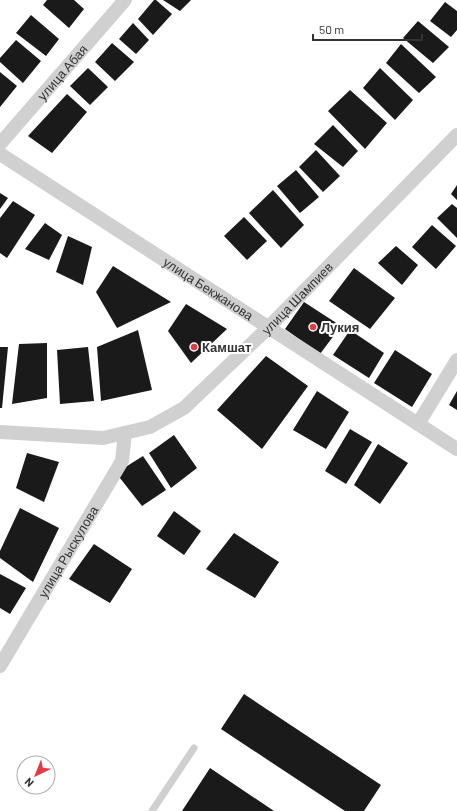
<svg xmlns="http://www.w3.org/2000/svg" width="457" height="811" font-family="Barlow,sans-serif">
<rect width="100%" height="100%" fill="#fff"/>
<path fill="#1a1a1a" d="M47,0h27l10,9 -15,19 -26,-23z
M154,0h2l16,14 -19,21 -15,-16z
M163,0h28l-11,11z
M445,2l12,9v19l-6,7 -21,-16z
M31,15l28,24 -13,17 -30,-23z
M418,21l31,26 -16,16 -30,-25z
M133,23l16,17 -13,14 -17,-15z
M16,40l25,21 -18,22 -23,-21v-4z
M112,43l22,19 -19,19 -20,-19z
M401,44l35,33 -17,16 -33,-30z
M88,68l20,19 -18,18 -20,-19z
M380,68l33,32 -18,20 -32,-32z
M0,72l17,14 -17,21z
M350,90l37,33 -22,26 -37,-38z
M67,94l20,18 -35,41 -24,-17z
M333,125l25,26 -15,16 -29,-23z
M316,150l24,26 -17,16 -24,-25z
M296,170l23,27 -19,16 -23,-27z
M457,185v15l-6,-6z
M273,190l31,35 -23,23 -32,-35z
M0,193l8,5 -8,11z
M13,201l22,14 -28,43 -7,-5v-35z
M452,204l5,4v30l-20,-20z
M244,217l23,24 -20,19 -23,-24z
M45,223l17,12 -13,25 -24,-11z
M432,225l24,21 -20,23 -24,-22z
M68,236l24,11 -9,38 -27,-13z
M396,246l22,19 -16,20 -24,-22z
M113,266l58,36 -54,26 -21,-36z
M354,268l41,30 -25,31 -41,-28z
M304,302l37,24 -21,28 -35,-25z
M186,304l41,25 -36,34 -23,-32z
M138,330l14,60 -51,11 -4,-54z
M350,330l34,23 -15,25 -36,-23z
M47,343v55l-35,6 7,-60z
M0,347h8l-6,61h-2z
M88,347l6,54 -34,3 -3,-54z
M395,350l37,24 -20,33 -38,-24z
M266,356l42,30 -46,63 -45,-39z
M317,391l32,21 -23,37 -33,-19z
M457,391v19l-8,-5z
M350,429l22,13 -26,42 -21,-13z
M174,435l23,33 -26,20 -22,-35z
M378,444l30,19 -28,41 -26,-19z
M27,453l32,9 -15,40 -28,-14z
M143,456l23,34 -24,16 -26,-33z
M20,508l39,20 -26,54 -33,-24v-7z
M174,511l27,20 -17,24 -27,-19z
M234,533l45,29 -24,36 -49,-29z
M94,544l38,25 -22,34 -41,-24z
M0,574l26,14 -16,26 -10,-6z
M244,694l137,91 -17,26h-19l-124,-82z
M210,768l64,43h-92z"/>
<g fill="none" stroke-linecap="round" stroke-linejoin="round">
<path stroke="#d0d0d0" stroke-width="7" d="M152,811l42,-63"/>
<g stroke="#d0d0d0" stroke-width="14">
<path id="s1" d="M0,144l125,-144"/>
<path id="s2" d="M0,154l457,295"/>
<path d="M418,424l39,-64"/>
<path id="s3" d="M0,432l103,6 47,-11 34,-19 84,-80 189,-193"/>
<path id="s4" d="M0,666l122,-205 3,-28"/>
</g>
</g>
<g fill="#e63946" stroke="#fff" stroke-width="1.5">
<circle cx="313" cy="327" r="4"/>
<circle cx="194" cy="347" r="4"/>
</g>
<g text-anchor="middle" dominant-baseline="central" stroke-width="4" stroke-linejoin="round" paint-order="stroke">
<g font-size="13" fill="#333" stroke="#fff">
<text stroke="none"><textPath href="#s1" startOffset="95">улица Абая</textPath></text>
<text stroke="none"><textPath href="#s2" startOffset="248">улица Бекжанова</textPath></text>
<text stroke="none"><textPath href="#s3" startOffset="348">улица Шампиев</textPath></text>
<text stroke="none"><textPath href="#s4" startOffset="133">улица Рыскулова</textPath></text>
</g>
<g font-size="13" font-weight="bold" fill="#333" stroke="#fff" text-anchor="start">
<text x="321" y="327">Лукия</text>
<text x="202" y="347">Камшат</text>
</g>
</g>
<g transform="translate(36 775) rotate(223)"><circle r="19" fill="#ffffff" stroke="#adadad"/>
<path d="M0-3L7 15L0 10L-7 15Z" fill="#e63946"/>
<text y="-6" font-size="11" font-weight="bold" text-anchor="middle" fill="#333333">N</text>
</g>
<path d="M313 34v6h109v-6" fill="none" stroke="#333333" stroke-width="2"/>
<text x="319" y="34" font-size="12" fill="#333333" stroke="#ffffff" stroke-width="3" paint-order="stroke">50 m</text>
</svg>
